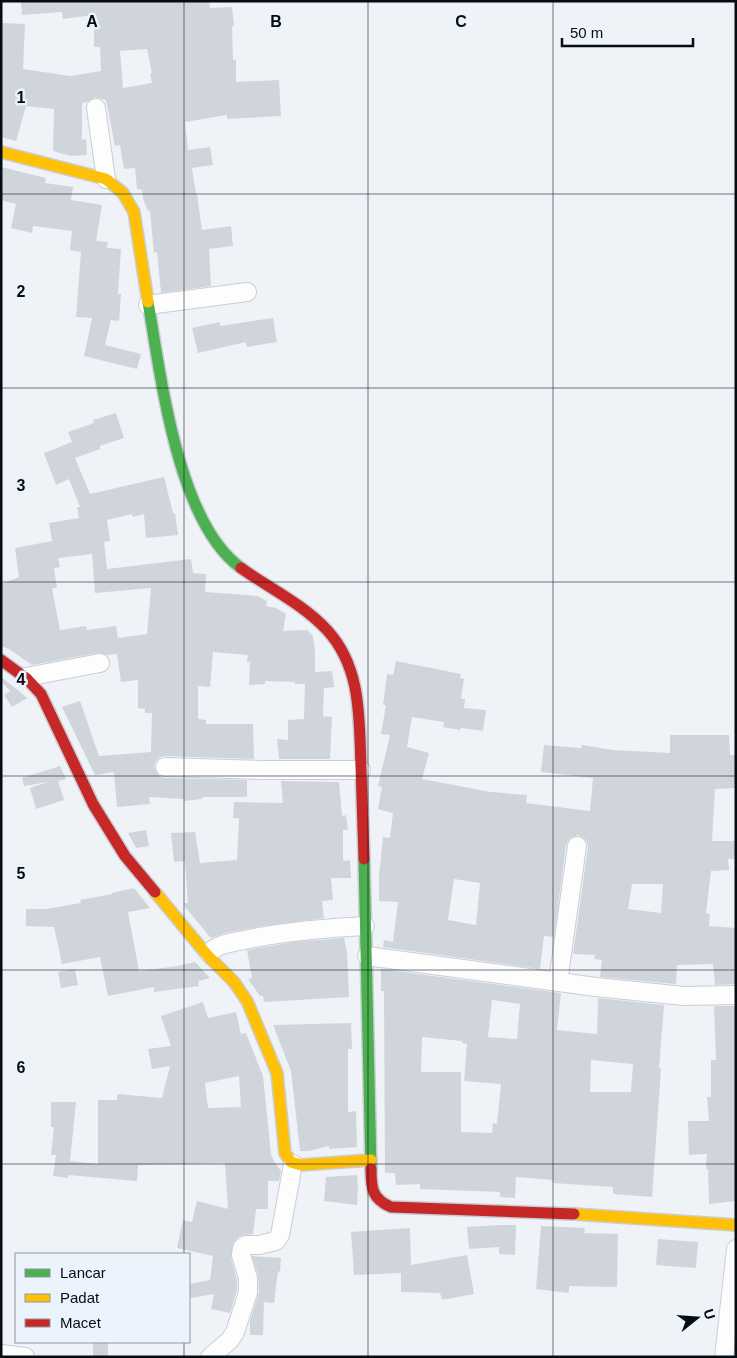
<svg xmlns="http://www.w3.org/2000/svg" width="737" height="1358" font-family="Helvetica,sans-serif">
<rect width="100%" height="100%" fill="#eff3f8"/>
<path fill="#d0d5dc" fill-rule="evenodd" d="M21,1h188l1,7 22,-1 2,19h-2l1,34h3v22l43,-2 2,36 -54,3v-4l-42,7 3,28 22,-3 3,18 -21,3 4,26h1l5,36 29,-4 2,20 -24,3 2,37 -50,7 -4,-41 -3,1 -4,-42h-2l-5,-12 -1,-9 -5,-1 -2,-21 -11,1 -4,-24 -5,1 -9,-46 -11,-3 -8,5 -5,1v37l4,-1 1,16 -17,1 -17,-5 1,-42 -28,-3 -10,35 -15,-4v-114l24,1 -2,45 47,7 31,-5 -1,-24h-6v-32l-31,4 -1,-7 -40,3zM147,49l5,24 -2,1 2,9 -29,5 -3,-37z
M1,167l45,11 -1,5 28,4 -2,13 31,5 -6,36 12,1 -1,6 14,1 -3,45h3l-2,27 -8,-1 -6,25 36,9 -4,15 -53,-13 8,-38 -16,-1 5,-65 -11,-2 2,-19 -39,-5 -1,7 -21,-5 5,-24 -15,-4z
M273,318l4,24 -30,5 -1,-5 -48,11 -6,-25 28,-6v4z
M116,413l8,25 -24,8v3l-25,9 15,36 74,-17 9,36h2l3,22 -32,3 -2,-24 -11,3 -1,-3 -25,6 3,21 -6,1 3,27 84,-10 2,14 13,1 -1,18 53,4 9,5 -1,5 10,2 10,6 -3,17 24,-1 6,6 2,16v20l17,-1 2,16 -10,1 -1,28 9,1 -2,42h-51l-2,-20 11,1v-20l16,-1 1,-35h-10v-2l-30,-1v3l-16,1 1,-23h-3l1,-7 -35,-3 -3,35 -12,-1v33l8,1v4h47l1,35 -89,-3 -5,1 -4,4 -2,6 5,9 6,2 82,2v17h-45v2l-18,2v-2l-35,-2 1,7 -33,3 -3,-35 -19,3 -33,-68 18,-6 19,55 52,-4 1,-39h-7v-4l-7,-1v-28l-17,2 -4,-28 -10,1 -9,-2 -66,12 -23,-16 -8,-3v-62l18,-7 -4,-29 37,-7 -3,-18 30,-5 -2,-11h3l-11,-28 -13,6 -12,-32 28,-11 -4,-10 26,-9 -1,-3zM92,554l3,39 56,-5 -4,46 -29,4 -2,-12 -29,4 -1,-4 -26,4 -8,-42h5l-3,-20 6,-1 -2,-9z
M396,661l65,13 -1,4 4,1 -3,20h4l-1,9 22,2 -3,21 -22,-3 -1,2 -17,-3 1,-5 -32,-5 -5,30 22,6 -7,26 69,13 36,3 -1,8 64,8 3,-33 -52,-6 3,-27 37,3 1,-3 31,5 57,3v-18h59l1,20h6v33l-21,1 -3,52h24v18h-8l1,11 -18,1 -5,42 4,1 -1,12 27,2v56l-21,1 -2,-21 -36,1 -1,19 -76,-7 2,-17 -8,-1 1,-4 -22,-1 15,-107 -1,-5 -3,-4 -6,-3 -9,4 -3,6 -12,92 -10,-1 -4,33 -157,-22 1,-7 9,2 5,-40 -19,-1v-25l4,-39 7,1 3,-25 -15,-4 4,-22 -4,-1 12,-51 -9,-1 5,-29h-3l4,-31 6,1zM454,879l26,4 -4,42 -28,-5zM632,884h31l-2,29 -33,-4z
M1,677l17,13 9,8 -15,9 -8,-12 6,-4 -9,-10z
M60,766l6,13 -8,2 6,19 -28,9 -6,-21 18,-6 -24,4 -2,-8z
M281,781l58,1 3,34 4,-1 2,15h-5v31l7,-1 1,18h-20l2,22 -11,1 2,17 -62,8 -37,7 -14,5 -26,-31 -1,-4h4l-3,-42 -11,1 -3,-29 24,-1 5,31 37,-3 2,-42h-6l1,-16 49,1z
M146,830l3,16 -13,2 -8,-15z
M134,888l16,20 -22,4 11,59 39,-5 17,-4 15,16 -12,3 1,5 -45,6v-5l-46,9 -8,-39 -38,7 -8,-37 -28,-1v-17h20l35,-6 -1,-3 32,-6v-1z
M344,938l3,15 2,44 -85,5 -1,-6h-3l-12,-17 4,-1 -5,-28 47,-8z
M75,969l3,16 -17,3 -3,-16z
M381,969l180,24 -4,37 40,4 1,-36 66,7 -5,63 2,1 -9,128 -39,-3v-7l-60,-4v-3l-37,-3 -1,21 -15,-1v-5l-80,-3v-5l-24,1 -1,-12h-10l-1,-182h-3zM492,1000l28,4 -3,35 -29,-2zM422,1037l40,4v2l5,1 -3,37 37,3 -4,40 -4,-1 -1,10 -31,-1v-60h-40zM591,1060l42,4 -2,28h-41z
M203,1002l5,16 28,-6 5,22 5,-1 17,43 8,78 4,9 6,8 -2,10h-11v28h-12l-3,25 -13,2 -7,7 -2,15 6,22v10l-7,23 -19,-4 3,-15 -23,4 -2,-14 21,-4 3,-24 -36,-8 6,-28 9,2 5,-21 31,8 -3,-46 -87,2 -1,16 -69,-6v3l-15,-2 3,-21h-5l3,-28h-3v-25h25l-6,59 28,3v-64h19v-6l45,4 8,-32 -18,3 -4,-20 23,-3 -10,-30zM239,1076l2,31 -33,1 -3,-25z
M714,1006h22v195l-27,3 -1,-35h-2l1,-15 -18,1 -1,-34h21l-2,-24h4v-37h5z
M351,1023l1,26h-4v63l8,-1 1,36 -28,2v-3l-20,5h-9l-9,-80 -18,-46z
M357,1175l1,12 -1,18 -33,-4 2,-24z
M499,1225h17l-1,30 -16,-1v-7l-30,2 -2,-22z
M541,1226l44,2 -1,5 34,1 -1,53 -48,-1v7l-33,-4z
M410,1228l1,37 56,-10 7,39 -32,6 -2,-7 -39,-1v-19l-47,2 -3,-43z
M658,1239l40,3 -2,26 -40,-3z
M252,1256l29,2 -1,14 -2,-1 -4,32 -10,-1 -1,33h-13v-14l9,-29 -1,-17z
M93,1342h15v15h-15z"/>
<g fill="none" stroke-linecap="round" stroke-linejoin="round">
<defs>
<path id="street" d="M96,108l10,71
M148,305l99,-13
M26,677l74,-14
M165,767l98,3h98
M209,953c10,-10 26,-11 40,-14 40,-8 76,-11 116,-13
M367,956l229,31 88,9 52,-1
M558,982l19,-136
M1,1354l24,3
M210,1357l20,-17 5,-8 9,-27 4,-13v-14l-7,-23 1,-7 4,-3h13l17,-4 4,-6 13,-71
M724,1357l12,-108"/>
<path id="fast" d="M148,302c13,74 29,220 93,266
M364,859l7,310"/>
<path id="slow" d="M1,152l105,27 17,14 11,19 14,90
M155,892l52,63 27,27 13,19 30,72 8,80 6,9 10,3 70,-5
M574,1214l162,11"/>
<path id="jam" d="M241,568c28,20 62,36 86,62 35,38 32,89 34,137 1,31 2,61 3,92
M1,660l26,19 14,15 52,110 32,52 30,36
M371,1169c0,19 1,30 20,38l183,7"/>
</defs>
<use href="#street" stroke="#c9ced5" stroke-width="20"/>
<use href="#fast" stroke="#c9ced5" stroke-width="14"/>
<use href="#slow" stroke="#c9ced5" stroke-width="14"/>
<use href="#jam" stroke="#c9ced5" stroke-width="14"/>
<use href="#street" stroke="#fdfdfe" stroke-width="18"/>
<use href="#fast" stroke="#4caf50" stroke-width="11"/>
<use href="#slow" stroke="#ffc107" stroke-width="11"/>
<use href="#jam" stroke="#c62828" stroke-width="11"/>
</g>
<path fill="none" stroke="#060c13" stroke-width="1" stroke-opacity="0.55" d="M184,1v1253M368,1v1356M553,1v1356M1,194h735M1,388h735M1,582h735M1,776h735M1,970h735M1,1164h735M184,1342v15"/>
<g font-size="16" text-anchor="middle" font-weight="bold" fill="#060c13" stroke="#ebf3fc" stroke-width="5" stroke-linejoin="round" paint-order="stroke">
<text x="92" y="27">A</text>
<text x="276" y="27">B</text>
<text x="461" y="27">C</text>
<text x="21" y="103">1</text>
<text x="21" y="297">2</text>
<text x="21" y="491">3</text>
<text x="21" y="685">4</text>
<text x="21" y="879">5</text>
<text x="21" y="1073">6</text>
</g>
<rect width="737" height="1358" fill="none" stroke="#060c13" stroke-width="5"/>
<rect x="15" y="1253" width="175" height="90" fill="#ebf3fc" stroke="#8f979f"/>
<rect x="25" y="1269" width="25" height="8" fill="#4caf50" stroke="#8f979f"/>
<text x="60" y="1278" font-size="15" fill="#060c13">Lancar</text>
<rect x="25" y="1294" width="25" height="8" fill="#ffc107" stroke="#8f979f"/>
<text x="60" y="1303" font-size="15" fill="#060c13">Padat</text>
<rect x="25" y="1319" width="25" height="8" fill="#c62828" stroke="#8f979f"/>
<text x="60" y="1328" font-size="15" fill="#060c13">Macet</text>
<g transform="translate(697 1318) rotate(73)" stroke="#ebf3fc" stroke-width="4" paint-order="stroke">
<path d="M0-4L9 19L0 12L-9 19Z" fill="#060c13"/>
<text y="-8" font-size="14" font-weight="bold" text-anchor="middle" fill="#060c13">U</text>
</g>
<path d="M562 38v8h131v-8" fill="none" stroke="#060c13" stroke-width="2.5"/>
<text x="570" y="38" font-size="15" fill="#060c13" stroke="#ebf3fc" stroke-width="4" paint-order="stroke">50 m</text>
</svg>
